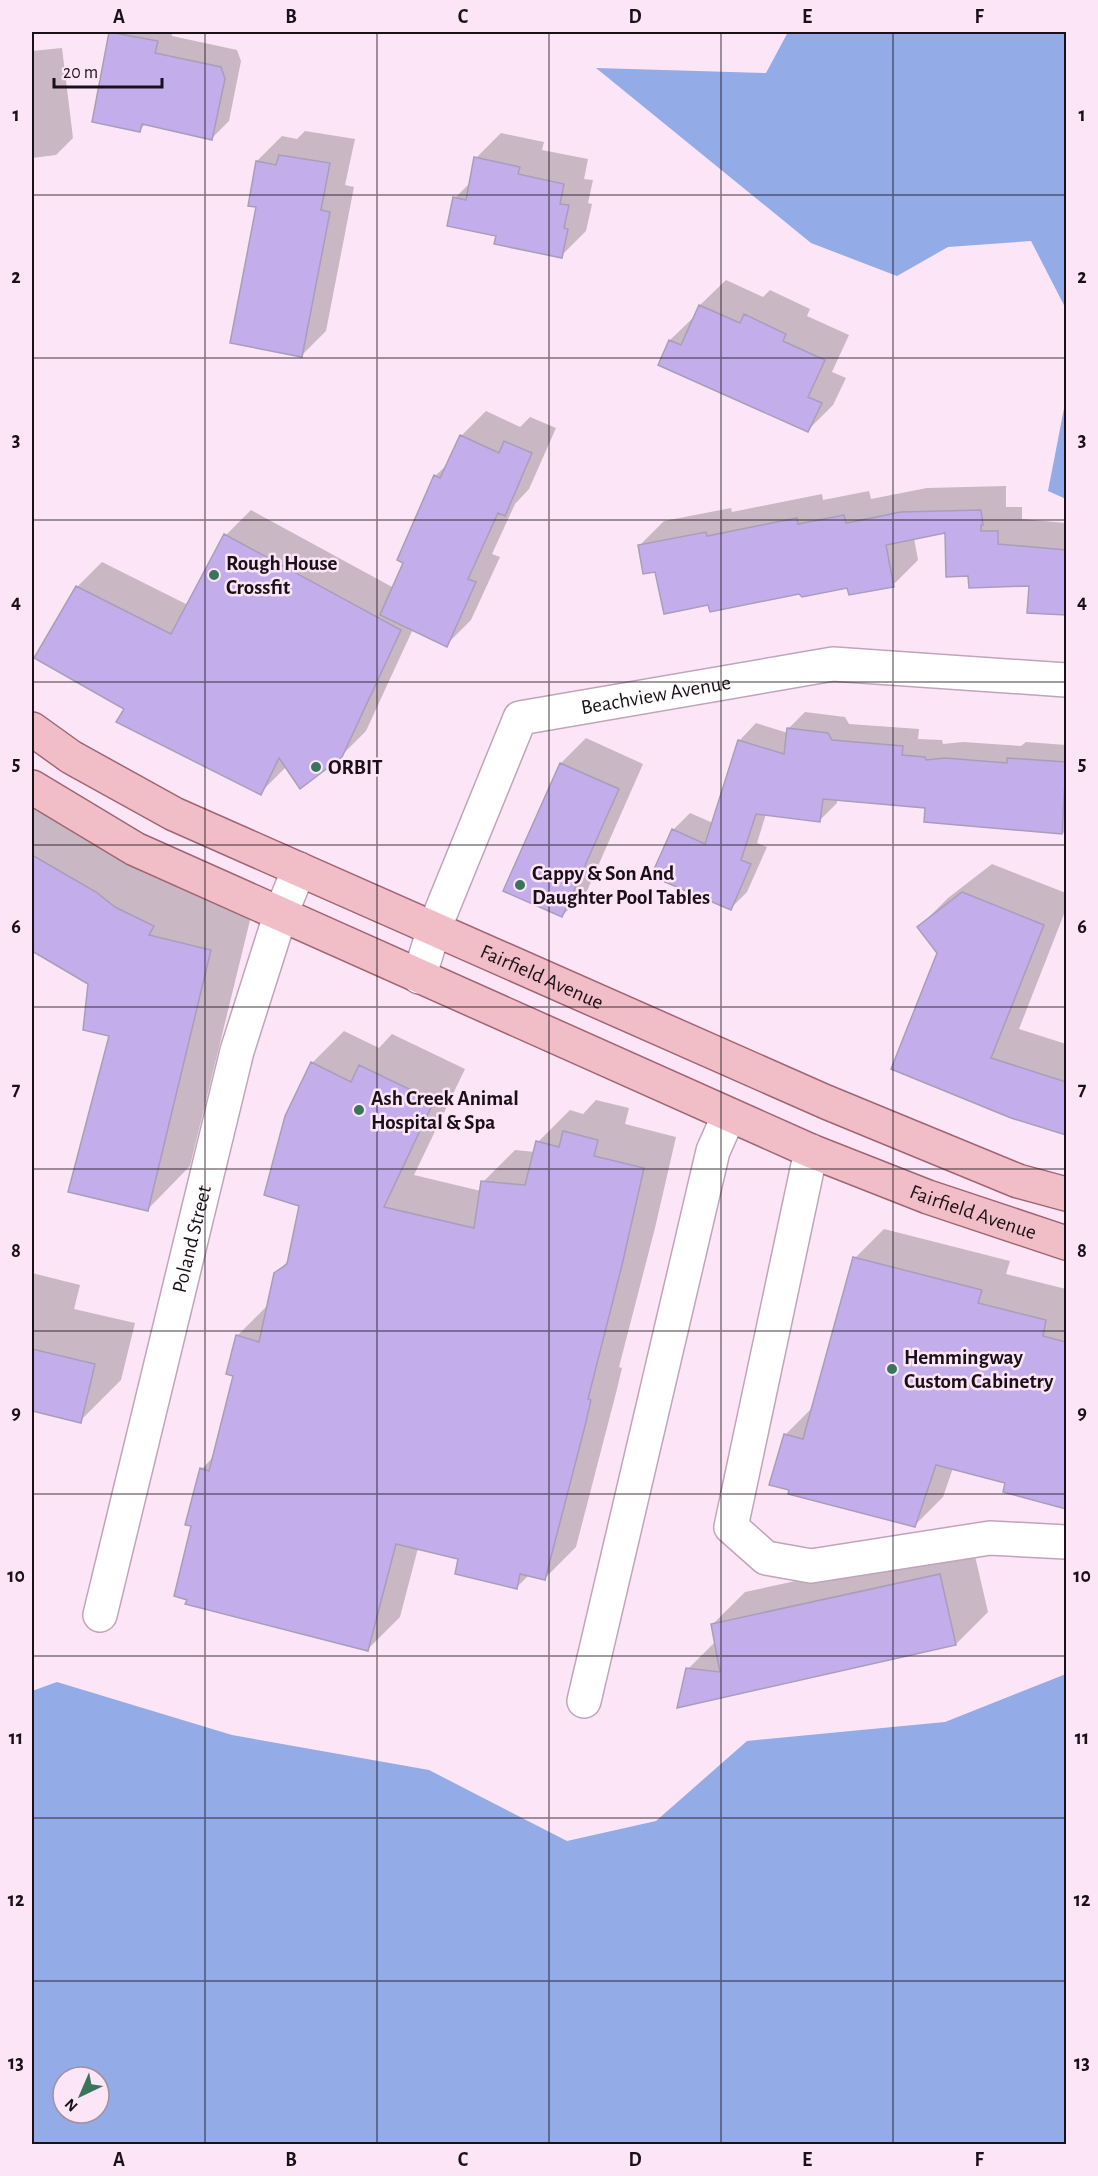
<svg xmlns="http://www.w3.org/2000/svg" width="1098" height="2176" font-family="'Alegreya Sans',sans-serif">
<rect width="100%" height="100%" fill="#fce5f6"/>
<path fill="#93abe6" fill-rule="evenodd" d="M788,32h278v277l-35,-68 -83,6 -51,29 -86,-33 -215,-175 170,5z
M1066,398v101l-18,-8z
M1066,1674v470h-1034v-453l25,-9 175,53 197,35 138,71 89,-20 91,-80 198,-19zM63,2077h36v36h-36z"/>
<path fill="#0003" d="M110,32h62v4l65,14 4,11 -12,60 -17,17 -66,-15 -6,7z
M62,48l11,90 -17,17 -24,3v-107z
M305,131l50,8 -10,46 9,2 -28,144 -25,25 -43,-150 -1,-45 25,-25 15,3z
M501,133l43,9 -2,8 46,9 -4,20 9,1 -5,23 4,1 -6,27 -25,25 -64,-21 -42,-37 16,-16 5,-24z
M726,280l37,17 7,-7 40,19 -3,7 42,19 -17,37 14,6 -13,27 -25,25 -148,-66 10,-24 26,-25 4,-10z
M486,411l34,16 10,-10 26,11 -27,61 -14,15 -23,50 8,3 -29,63 -25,25 -33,-16 -47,102 -25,25 -55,11 -26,26 -133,-85 -50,-121 25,-25 86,43 38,-70 25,-25 143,78 11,-26 30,-86 14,-13 12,-27z
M1006,486v21h16v12l44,4v91l-38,-3 2,-26 -60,-10 -24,-44 -32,7 4,22 -25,25 -45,1 -139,18 -53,-34 -17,-24 25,-25 67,-13 1,4 90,-18 1,6 46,-9 2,8 56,-11z
M805,712l40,5 4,7 70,5 -1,10 24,1 1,4 20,-2 58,4 5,-4 40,3v88l-61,-4 -78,-23 -90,-7v4l-17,17 -54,-6 -9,29 10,4 -20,45 -17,17 -57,-79 17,-17 23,10 26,-82 17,-18 32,10v-4z
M586,738l57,26 -56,127 -25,25 -1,-153z
M32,788l164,95 -5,9 62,16 -63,258 -42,43 -37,-174 -21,-52 -58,-34z
M992,864l74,29v16l-47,120 47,15v90l-55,-18 -72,-163 -20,-26 29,-29z
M344,1031l35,17 13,-14 73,35 -51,106 67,16 2,-9 32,-32 20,2 3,-10 32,-32 13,4 13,-14 33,8 -4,16 51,13 -21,91 -36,139 3,1 -6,25 -40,154 -32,32 -15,-4 -13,13 -56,-30 -42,-10 -18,69 -32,32 -176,-124 10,-56 12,-13 21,-81 2,-39 31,-31 7,-31 14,-14 12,-56 11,-141z
M884,1229l126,32 -4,13 60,15v218l-61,-16 2,-9 -54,-14 -10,29 -29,29 -129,-91 29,-29 41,-148z
M32,1273l48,12 -6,24 61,14 -14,57 -41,41 -48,-12z
M972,1543l16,69 -32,32 -277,62 9,-37 28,-28 -3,-17 32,-32z"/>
<path fill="#c4adeb" stroke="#a89eba" stroke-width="1.5" d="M109,32l49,9 -3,12 66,14 4,12 -13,61 -70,-16 -2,8 -48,-10z
M279,155l51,8 -9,47 9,2 -28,145 -72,-14 26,-136 -8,-1 8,-45 20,4z
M474,157l46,10 -2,7 46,10 -4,20 9,1 -5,23 4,1 -6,29 -68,-14 2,-8 -49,-10 6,-29 13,3z
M699,305l41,18 4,-9 42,20 -3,7 42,19 -17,37 14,6 -14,29 -150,-67 11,-25 12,5z
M460,435l39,18 5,-12 28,12 -27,63 -7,-3 -30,66 8,3 -29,65 -67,-32 23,-52 -6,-3 37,-85 6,3z
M981,510l2,15h-2v6h17v13l68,6v65l-39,-2 2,-27 -60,2 -1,-12 -22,1 -1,-44 -59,12 8,42 -45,8 -2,-7 -45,9 -3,-3 -89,18 -2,-7 -44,9 -9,-42 -12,2 -5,-29 68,-13 1,4 90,-18 1,6 46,-9 2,8 55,-11z
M224,534l177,96 -59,127 -42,32 -21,-31 -18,37 -145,-73 8,-13 -90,-51 42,-72 95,48z
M787,728l41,5 4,7 71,6 -1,9 23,2 1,3 19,-2 62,5v-5l59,4 -4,72 -138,-12 1,-14 -102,-9 -3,23 -64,-8 -15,46 10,4 -20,46 -80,-34 21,-47 33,15 33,-104 46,14z
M560,763l59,26 -57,128 -59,-26z
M32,855l64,37 19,15 39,19 -5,9 62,15 -63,261 -80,-19 41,-156 -26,-6 5,-46 -56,-33z
M962,892l82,33 -53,133 75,24v53l-55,-17 -120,-49 46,-116 -20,-26z
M311,1062l40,20 8,-17 75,36 -50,106 90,21 7,-47 44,4 11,-44 23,6 4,-16 35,9 -4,16 50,12 -21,93 -35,138 3,1 -6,26 -40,154 -25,-6 -3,15 -62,-15 3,-15 -62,-15 -28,107 -183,-47 2,-4 -13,-4 17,-70 -6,-1 15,-57 9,3 24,-95 -7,-2 10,-39 23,7 15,-69 13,-9 12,-58 -35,-11 21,-79z
M853,1257l129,33 -4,13 68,17 -3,16 23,6v167l-63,-17 2,-9 -69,-18 -21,62 -127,-33 1,-4 -20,-5 15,-51 19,5z
M32,1349l63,15 -14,59 -49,-12z
M940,1574l16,71 -279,63 9,-40 34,4 -9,-48z"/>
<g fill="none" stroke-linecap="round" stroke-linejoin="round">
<defs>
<g id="minor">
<path id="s1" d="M419,977l15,-48 86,-211 313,-54 233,16"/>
<path d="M811,1151l-80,376 35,31 45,8 179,-28 76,4"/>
<path id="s2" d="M100,1615l137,-564 43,-135 19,-47"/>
<path d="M584,1701l129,-550 16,-36"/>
</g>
<g id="major">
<path id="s3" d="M32,729l39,28 103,57 652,288 192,79 48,13"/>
<path id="s4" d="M32,787l103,62 676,302 117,46 138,46"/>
</g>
</defs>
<use href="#minor" stroke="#c0a5b9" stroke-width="36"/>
<use href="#major" stroke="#a06571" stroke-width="36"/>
<use href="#minor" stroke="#fff" stroke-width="33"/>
<use href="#major" stroke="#f1bec7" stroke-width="33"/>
</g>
<path fill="none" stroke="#1a1118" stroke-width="1.5" stroke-opacity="0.55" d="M205,32v2112M377,32v2112M549,32v2112M721,32v2112M893,32v2112M32,195h1034M32,358h1034M32,520h1034M32,682h1034M32,845h1034M32,1007h1034M32,1169h1034M32,1331h1034M32,1494h1034M32,1656h1034M32,1818h1034M32,1981h1034"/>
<g fill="#3a745d" stroke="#fce5f6" stroke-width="2">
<circle cx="214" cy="575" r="6"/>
<circle cx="316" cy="767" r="6"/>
<circle cx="520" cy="885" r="6"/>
<circle cx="359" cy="1110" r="6"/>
<circle cx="892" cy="1369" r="6"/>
</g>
<g text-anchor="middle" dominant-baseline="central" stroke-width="5" stroke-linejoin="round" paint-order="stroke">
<g font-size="21" font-weight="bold" fill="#1a1118" stroke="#fce5f6" text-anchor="start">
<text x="226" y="563">Rough House<tspan x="226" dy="24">Crossfit</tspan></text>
<text x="328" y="767">ORBIT</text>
<text x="532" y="873">Cappy &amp; Son And<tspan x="532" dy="24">Daughter Pool Tables</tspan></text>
<text x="371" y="1098">Ash Creek Animal<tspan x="371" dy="24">Hospital &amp; Spa</tspan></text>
<text x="904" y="1357">Hemmingway<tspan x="904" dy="24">Custom Cabinetry</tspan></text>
</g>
<g font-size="21" fill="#1a1118" stroke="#fce5f6">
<text stroke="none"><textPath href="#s1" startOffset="416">Beachview Avenue</textPath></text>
<text stroke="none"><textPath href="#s3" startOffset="568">Fairfield Avenue</textPath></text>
<text stroke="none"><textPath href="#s4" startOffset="1034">Fairfield Avenue</textPath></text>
<text stroke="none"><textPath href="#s2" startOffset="387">Poland Street</textPath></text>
</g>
</g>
<rect width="1098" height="2176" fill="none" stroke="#fce5f6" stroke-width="66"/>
<g transform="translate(81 2095) rotate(224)"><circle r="28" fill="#fce5f6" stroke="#a2909d" stroke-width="1.5"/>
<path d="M0-4.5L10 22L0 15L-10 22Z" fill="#3a745d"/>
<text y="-9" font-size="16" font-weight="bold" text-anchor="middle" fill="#1a1118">N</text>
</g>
<path d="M54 78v9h108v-9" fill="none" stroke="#1a1118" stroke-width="3"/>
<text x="63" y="78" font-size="18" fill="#1a1118" stroke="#fce5f6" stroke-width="4.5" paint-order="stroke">20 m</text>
<rect x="33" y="33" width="1032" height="2110" fill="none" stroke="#1a1118" stroke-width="2"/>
<g font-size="20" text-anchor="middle" font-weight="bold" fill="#1a1118">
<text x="119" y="23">A</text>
<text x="291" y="23">B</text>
<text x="463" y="23">C</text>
<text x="635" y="23">D</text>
<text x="807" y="23">E</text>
<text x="979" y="23">F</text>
<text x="16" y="121">1</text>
<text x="1082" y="121">1</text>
<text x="16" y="283">2</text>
<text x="1082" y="283">2</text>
<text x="16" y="446">3</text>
<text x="1082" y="446">3</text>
<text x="16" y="608">4</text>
<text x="1082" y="608">4</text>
<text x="16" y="770">5</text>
<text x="1082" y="770">5</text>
<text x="16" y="933">6</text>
<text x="1082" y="933">6</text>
<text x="16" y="1095">7</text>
<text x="1082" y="1095">7</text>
<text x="16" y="1257">8</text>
<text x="1082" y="1257">8</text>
<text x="16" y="1419">9</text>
<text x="1082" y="1419">9</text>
<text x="16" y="1582">10</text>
<text x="1082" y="1582">10</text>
<text x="16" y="1744">11</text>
<text x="1082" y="1744">11</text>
<text x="16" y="1906">12</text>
<text x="1082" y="1906">12</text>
<text x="16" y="2069">13</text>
<text x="1082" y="2069">13</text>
<text x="119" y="2166">A</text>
<text x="291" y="2166">B</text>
<text x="463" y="2166">C</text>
<text x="635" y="2166">D</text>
<text x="807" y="2166">E</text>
<text x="979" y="2166">F</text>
</g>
</svg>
